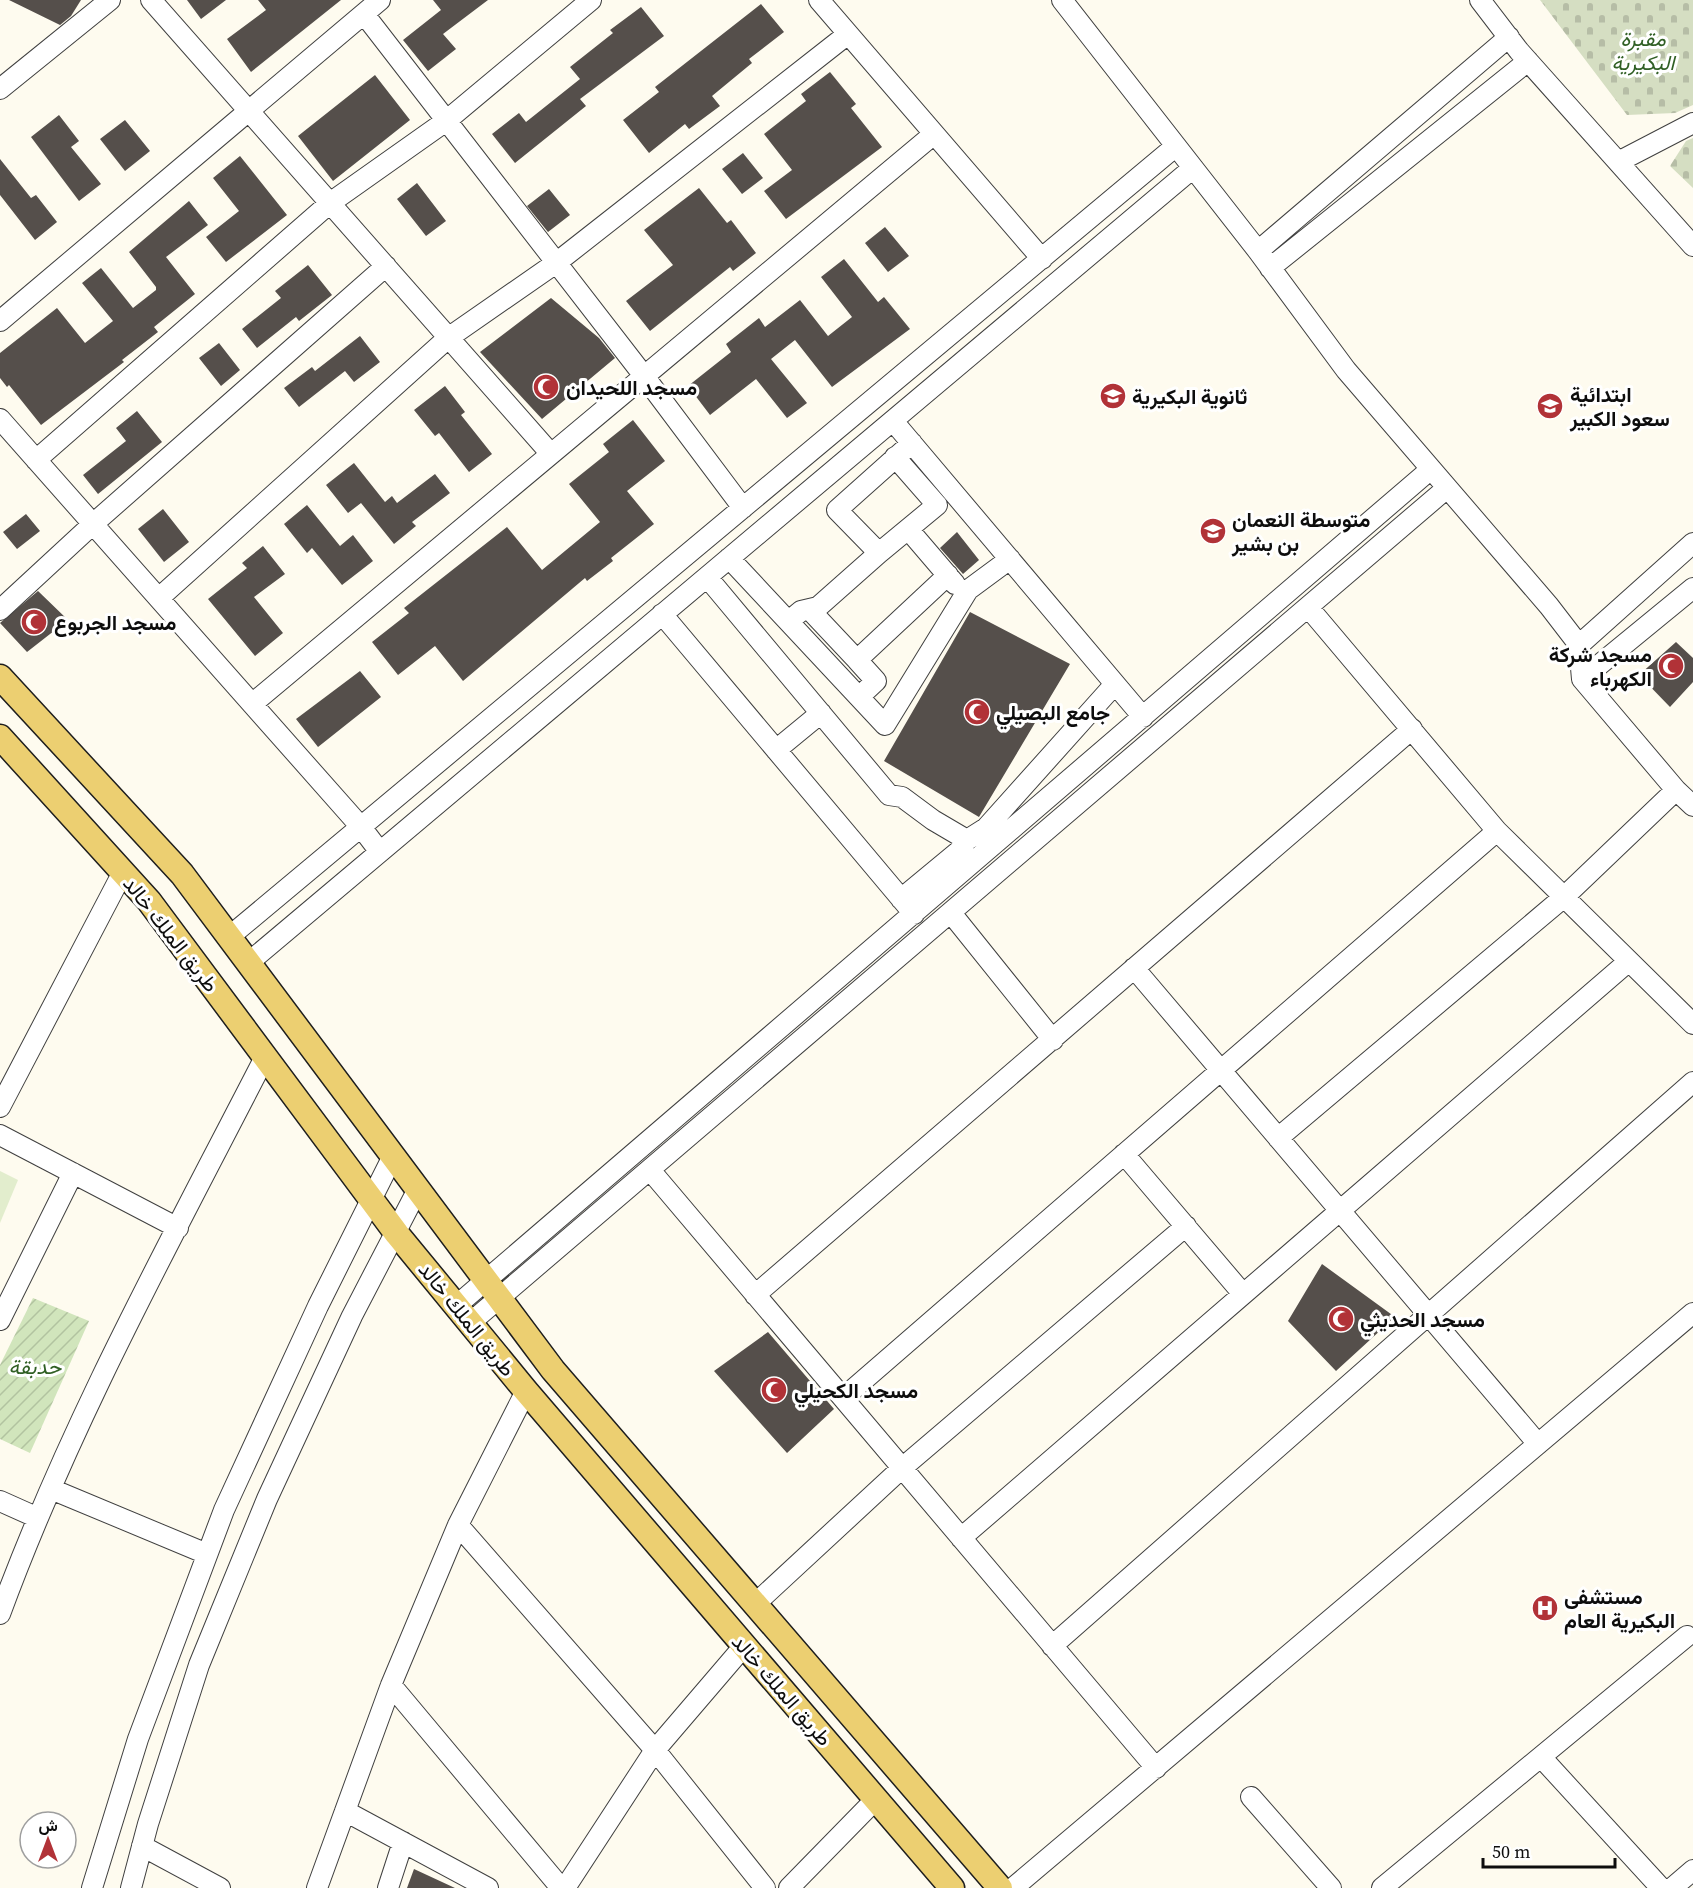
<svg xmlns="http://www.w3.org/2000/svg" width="1693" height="1888" font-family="'Source Serif 4',Vazirmatn,serif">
<defs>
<pattern id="cemetery-stones" width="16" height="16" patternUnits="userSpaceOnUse" patternTransform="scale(1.5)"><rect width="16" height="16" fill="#d5dec2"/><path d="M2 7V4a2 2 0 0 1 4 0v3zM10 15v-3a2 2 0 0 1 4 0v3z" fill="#b6bda6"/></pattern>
<pattern id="garden-furrows" width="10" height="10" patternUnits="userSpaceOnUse" patternTransform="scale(1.5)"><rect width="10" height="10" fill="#d1e5bc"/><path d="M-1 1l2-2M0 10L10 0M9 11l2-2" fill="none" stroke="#b2c3a0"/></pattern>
</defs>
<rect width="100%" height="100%" fill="#fefbef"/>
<path fill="url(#cemetery-stones)" d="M1540,0h153v105l-18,8 -48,2z
M1693,138v50l-23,-22 16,-25z"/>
<path fill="url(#garden-furrows)" d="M33,1298l56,23 -59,132 -30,-14v-74z"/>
<path fill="#e2edcd" d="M0,1171l18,9 -18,43z"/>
<path fill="#554f4b" d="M9,0h72l-10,16 -11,9z
M187,0h39l-25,19z
M258,0h83l-90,72 -24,-33 39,-29z
M433,0h55l-45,34 13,15 -28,22 -25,-31 38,-30z
M761,4l23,28 -35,27 3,4 -40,33 8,10 -31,23 -4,-5 -36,29 -26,-33 36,-28 -4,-5z
M641,7l23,29 -84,63 6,7 -71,57 -23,-29 27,-21 7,9 54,-43 -10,-12 43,-34 -3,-3z
M830,72l26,32 -5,4 31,39 -96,72 -22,-28 28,-21 -28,-36 42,-33 -5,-7z
M375,75l35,45 -77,61 -35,-45z
M59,115l20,26 -8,6 30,37 -22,17 -48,-64z
M125,120l25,31 -25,20 -25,-32z
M743,153l20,25 -21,16 -20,-25z
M240,156l47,59 -61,47 -20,-25 33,-26 -26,-33z
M0,159l31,39 5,-3 21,27 -22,18 -35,-45z
M417,183l29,38 -20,15 -29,-37z
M699,188l28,35 4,-3 25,33 -23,18 -3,-4 -80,64 -24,-30 47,-36 -29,-35z
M549,189l21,26 -22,17 -21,-26z
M189,201l19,24 -42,32 29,37 -41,33 4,5 -36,28 2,2 -83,63 -32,-40 -2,2 -7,-9v-25l57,-45 28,35 28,-22 -31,-38 19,-15 32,40 23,-18v-3l-27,-35z
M885,227l24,29 -21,16 -23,-29z
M844,259l34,43 6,-5 26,32 -78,58 -37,-47 -24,19 36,44 -20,15 -31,-39 -46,36 -22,-29 43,-34 -5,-8 33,-26 6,9 35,-27 28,36 24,-19 -31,-40z
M308,265l24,30 -33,26 -3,-4 -39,31 -15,-19 39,-31 -6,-7z
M551,298l48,40 16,20 -73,61 -62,-67z
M360,336l20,26 -26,20 -9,-11 -46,36 -15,-19 28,-21 3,4z
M219,343l21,27 -19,16 -22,-28z
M445,386l20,26 -4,3 31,39 -23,18 -30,-39 -4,3 -21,-26z
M137,411l25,31 -64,52 -15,-19 43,-34 -10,-13z
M633,420l32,41 -38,30 27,33 -43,34 2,3 -26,20 -2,-3 -122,103 -28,-35 -37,29 -26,-33 37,-29 -5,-5 103,-81 35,43 58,-48 -31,-38 40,-32 -6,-8z
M354,463l31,39 7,-6 5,7 38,-29 15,19 -38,29 4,4 -22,18 -33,-41 -13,10 -22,-28z
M307,505l33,41 13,-11 20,26 -31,24 -30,-37 -5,5 -23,-29z
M163,509l26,33 -25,20 -26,-33z
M26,514l14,17 -23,18 -14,-17z
M957,532l22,28 -16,14 -23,-26z
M263,546l22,28 -31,23 29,36 -28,23 -47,-57 39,-31 -5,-5z
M38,591l30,29 -41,32 -27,-29z
M970,612l100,52 -91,153 -95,-56z
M1676,642l17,16v24l-23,25 -31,-32z
M360,671l21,26 -63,50 -22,-28z
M1322,1264l73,53 -59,54 -48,-50z
M768,1332l66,77 -47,44 -73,-82z
M414,1869l41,19h-48z"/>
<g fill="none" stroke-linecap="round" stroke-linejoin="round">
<defs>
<path id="minor" d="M151,0l400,454
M819,0l223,259
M1062,0l196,251 88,119 203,236 30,39 3,34 94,111 17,16
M1480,0l39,51 174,195
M364,14l280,362 99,132
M0,89l110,-89
M1618,162l75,-39
M1258,251l251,-214
M1270,268l258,-207
M0,321l380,-321
M0,419l361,408 19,25
M893,421l250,296
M36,460l294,-257 116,-82 145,-121
M908,529l47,55
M879,553l58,-48 -42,-48
M729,558l156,167 83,-135 42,-31
M707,577l182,218 13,2 31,23 34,20 19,-12 129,-144
M159,598l289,-260 108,-75 292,-229
M1308,607l189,224 196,193
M809,609l48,51 91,-85
M0,610l93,-86 293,-258
M662,614l252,300
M789,621l12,-10 17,-4 61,-54 -42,-43 75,-67
M1579,645l114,-102
M857,660l19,21 -17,16
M1582,679l111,-91
M252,704l682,-570
M776,750l45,-37
M901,899l58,-48 8,-11
M951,913l102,127
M229,937l947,-791
M248,963l945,-795
M1134,968l404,476
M0,1107l123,-235
M0,1135l178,93
M1278,1138l286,-241 112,-107
M1124,1154l119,140
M650,1170l506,598
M755,1295l657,-566
M456,1306l975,-837
M0,1320l73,-147
M470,1323l977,-835
M843,1398l654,-567
M51,1489l156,65
M0,1501l38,17
M458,1525l197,225 110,138
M961,1538l668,-577
M755,1604l147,-136 284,-242
M0,1614c71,-193 171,-374 265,-557
M1052,1646l641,-564
M391,1685l170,203
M1541,1757l120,131
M1251,1797l80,91
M345,1811l143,77
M142,1846l78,42
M92,1888l46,-149 86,-229 94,-204 75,-150
M131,1888l17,-64 51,-159 68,-166 85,-183 66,-127
M317,1888l74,-203 67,-160 68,-134
M388,1888l15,-46
M565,1888l90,-138 89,-104
M789,1888l87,-89
M1013,1888l680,-575
M1382,1888l305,-252
M1672,1888l21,-18"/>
<path id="major" d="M0,677l182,197 371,496 447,518
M0,737l149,164 248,333 129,157 426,497"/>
</defs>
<use href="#minor" stroke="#404040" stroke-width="22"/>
<use href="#major" stroke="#1e1e1e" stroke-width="27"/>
<use href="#minor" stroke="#fff" stroke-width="20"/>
<use href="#major" stroke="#eccf71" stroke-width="24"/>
</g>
<defs>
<symbol id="mosque-disc" viewBox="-11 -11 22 22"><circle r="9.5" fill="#b13237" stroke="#fff"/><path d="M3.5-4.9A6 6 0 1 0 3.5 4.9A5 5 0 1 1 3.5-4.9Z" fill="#fff"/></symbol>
<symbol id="school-disc" viewBox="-11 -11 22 22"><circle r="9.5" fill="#b13237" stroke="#fff"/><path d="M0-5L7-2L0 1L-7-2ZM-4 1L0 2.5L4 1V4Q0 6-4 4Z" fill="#fff"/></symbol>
<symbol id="university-disc" viewBox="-11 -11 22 22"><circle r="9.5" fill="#b13237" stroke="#fff"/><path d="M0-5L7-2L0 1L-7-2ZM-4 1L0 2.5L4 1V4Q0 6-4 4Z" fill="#fff"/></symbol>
<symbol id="hospital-disc" viewBox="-11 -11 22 22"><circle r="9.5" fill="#b13237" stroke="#fff"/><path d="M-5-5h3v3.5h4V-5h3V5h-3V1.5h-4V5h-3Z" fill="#fff"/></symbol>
</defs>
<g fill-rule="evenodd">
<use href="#mosque-disc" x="531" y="372" width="30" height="30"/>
<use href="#school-disc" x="1098" y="381" width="30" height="30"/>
<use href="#university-disc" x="1535" y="391" width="30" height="30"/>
<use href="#school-disc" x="1198" y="516" width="30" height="30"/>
<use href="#mosque-disc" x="19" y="607" width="30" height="30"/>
<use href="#mosque-disc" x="1656" y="651" width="30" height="30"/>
<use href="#mosque-disc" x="962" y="697" width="30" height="30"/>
<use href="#mosque-disc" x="1326" y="1304" width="30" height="30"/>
<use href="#mosque-disc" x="759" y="1375" width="30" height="30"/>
<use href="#hospital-disc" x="1530" y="1593" width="30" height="30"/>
</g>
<g text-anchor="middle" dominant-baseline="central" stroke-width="6" stroke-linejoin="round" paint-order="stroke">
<g font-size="21" font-style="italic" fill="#305f24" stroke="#fff">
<text x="1643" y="38">مقبرة<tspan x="1643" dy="24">البكيرية</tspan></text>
<text x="35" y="1366">حدبقة</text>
</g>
<g font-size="21" font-weight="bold" fill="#0d0d0d" stroke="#fff" text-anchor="start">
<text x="566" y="387">مسجد اللحيدان</text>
<text x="1570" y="394">ابتدائية<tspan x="1570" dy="24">سعود الكبير</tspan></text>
<text x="1132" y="396">ثانوية البكيرية</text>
<text x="1232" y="519">متوسطة النعمان<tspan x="1232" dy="24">بن بشير</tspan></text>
<text x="54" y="622">مسجد الجربوع</text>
<text x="1652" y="654" text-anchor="end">مسجد شركة<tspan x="1652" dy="24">الكهرباء</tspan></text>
<text x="996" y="712">جامع البصيلي</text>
<text x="1360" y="1319">مسجد الحديثي</text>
<text x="794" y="1390">مسجد الكحيلي</text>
<text x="1564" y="1596">مستشفى<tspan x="1564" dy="24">البكيرية العام</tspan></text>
</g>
<g font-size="21" fill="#0d0d0d" stroke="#fff">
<text transform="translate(171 934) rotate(52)">طريق الملك خالد</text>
<text transform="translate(467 1319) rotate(51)">طريق الملك خالد</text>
<text transform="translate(782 1690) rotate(49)">طريق الملك خالد</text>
</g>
</g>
<g transform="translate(48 1840)"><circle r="28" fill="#ffffff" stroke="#9e9e9e" stroke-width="1.5"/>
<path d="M0-4.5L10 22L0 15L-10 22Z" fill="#b13237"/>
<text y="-9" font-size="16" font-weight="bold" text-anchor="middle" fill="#0d0d0d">ش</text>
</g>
<path d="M1483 1858v9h132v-9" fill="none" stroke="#0d0d0d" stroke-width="3"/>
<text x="1492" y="1858" font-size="18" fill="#0d0d0d" stroke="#ffffff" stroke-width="4.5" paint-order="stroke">50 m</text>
</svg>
